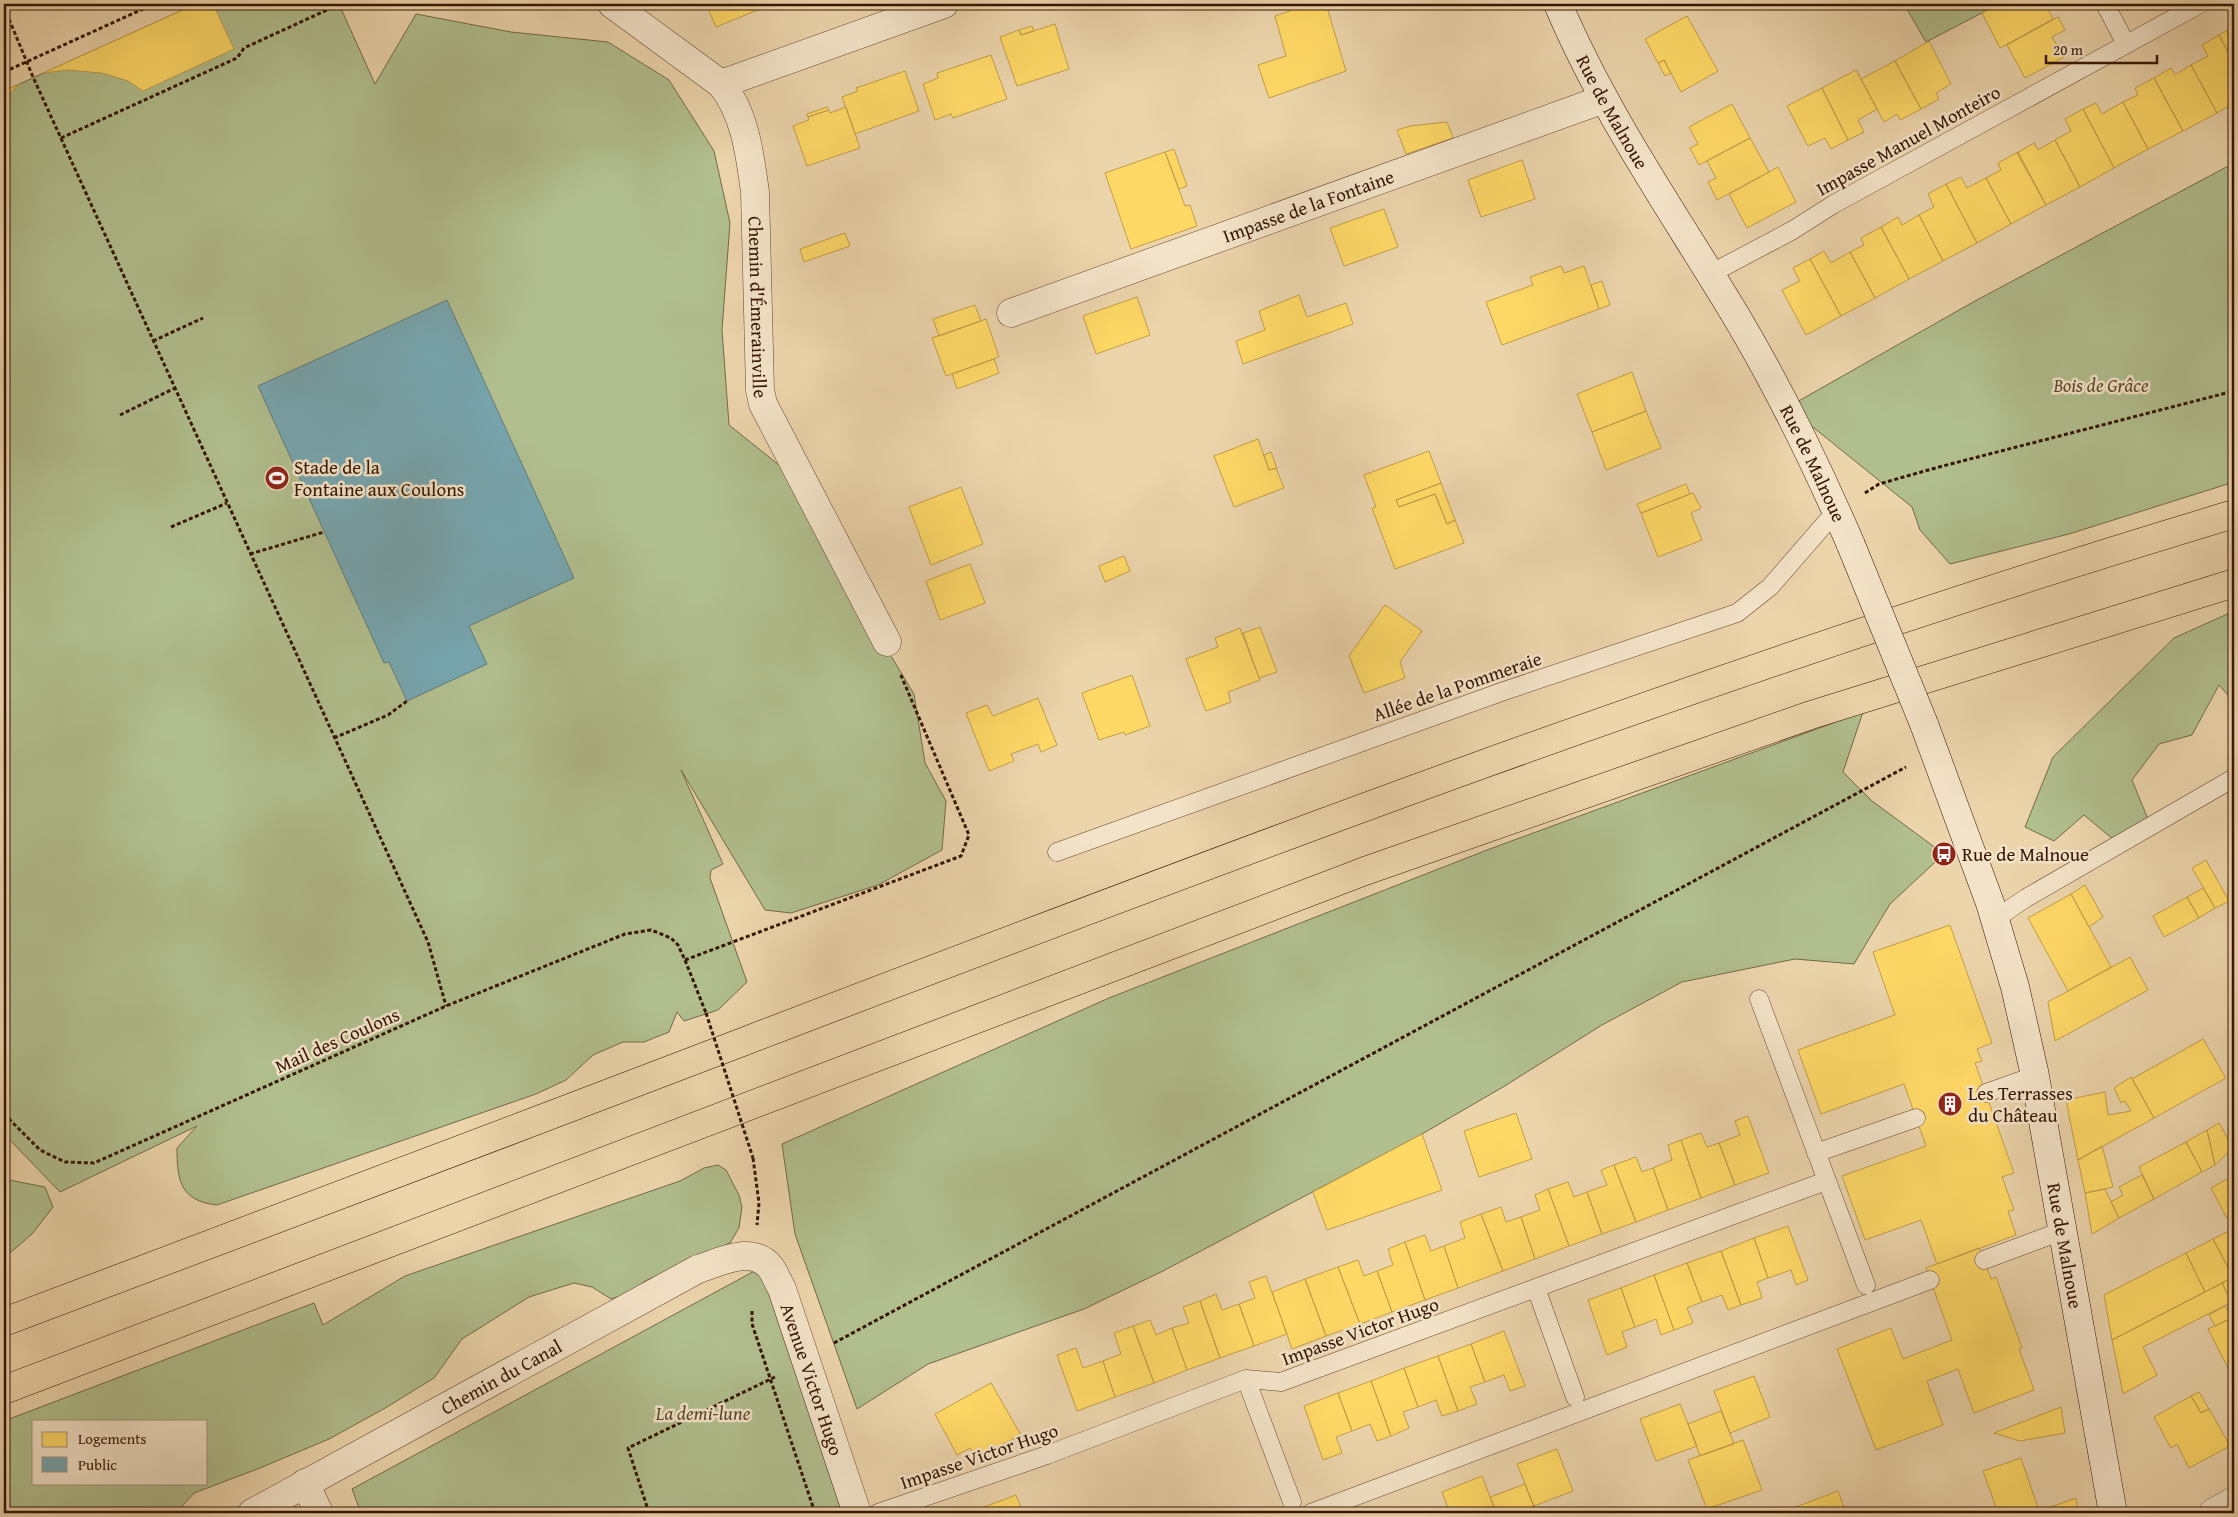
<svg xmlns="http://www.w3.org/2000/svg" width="2238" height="1517" font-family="'Gentium Book Plus',serif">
<rect width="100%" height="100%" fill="#ecd4ab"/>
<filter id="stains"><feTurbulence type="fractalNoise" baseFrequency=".004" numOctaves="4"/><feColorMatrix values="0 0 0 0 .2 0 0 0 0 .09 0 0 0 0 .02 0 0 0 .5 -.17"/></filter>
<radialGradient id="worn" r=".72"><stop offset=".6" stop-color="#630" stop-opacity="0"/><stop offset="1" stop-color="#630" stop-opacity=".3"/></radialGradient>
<path fill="#b1be8e" stroke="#736a48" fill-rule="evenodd" d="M196,4h143l36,80 41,-70 95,18 97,10 61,38 45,71 16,72 -8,107 7,95 60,48 40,81 85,140 11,69 21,38 -4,49 -64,35 -87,28 -26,-3 -84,-140 42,94 -12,6 -1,8 37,104 -29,28 -34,11 -7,-9 -8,20 -25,10h-21l-30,13 -27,25 -30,14 -319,111c-37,-4 -40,-25 -40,-57l20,-22 -137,66 -56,-58v-1043z
M1904,4h95l-73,38z
M2234,163v319l-165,52 -119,30 -30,-34 -8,-23 -124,-100 187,-106z
M2234,611v91l-15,-17 -27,50 -33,9 -27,36 20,49 -32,16 -36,-30 -30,26 -29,-14 28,-70 121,-119z
M1863,712l-20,60 29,29 72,53 -54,50 -36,60 -59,-5 -113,23 -80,43 -99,62 -81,47 -259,137 -79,38 -156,55 -71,45 -62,-175 -13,-90 327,-146 378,-148z
M718,1165l8,5 13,25 3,12 -3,21 -9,15 -85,38 -15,12 -19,6 -19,-12 -18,-4 -45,14 -67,42 -28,39 -47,29 -58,32 -69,29 -66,25 -18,20h-172v-92l310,-118 9,22 82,-49 275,-95 24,-13zM34,1421h172v62h-172z
M4,1179l41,8 8,20 -21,27 -28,24z
M760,1268l82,245h-481l-9,-24z"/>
<path fill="#ffd966" stroke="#c29e48" d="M196,4h17l21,45 -91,42 -15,-10 -26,-8 -35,-3 -24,3z
M706,4h66l-56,23z
M788,4h15l-13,5z
M1288,4h38l20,67 -77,27 -11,-33 28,-9 -11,-40 15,-5z
M1999,4h28l2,3 6,-3h10l8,15 -53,29 -18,-35z
M1687,16l31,55 -37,21 -17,-32 -6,3 -13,-24z
M2058,17l7,13 -13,7 12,20 -39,21 -18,-33z
M1055,24l14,45 -52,17 -17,-49 19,-7 2,5z
M1032,26l2,5 -13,4 -2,-5z
M2233,27l1,2v34l-15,-28z
M2219,35l15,28v40l-17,10 -26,-48 17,-9 -6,-11z
M1929,41l22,43 -15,9 3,6 -18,10 -26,-48z
M991,55l16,44 -54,19 -2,-4 -16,6 -12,-36 15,-6 -1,-5z
M1664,60l7,13 -6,3 -7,-13z
M1895,61l26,48 -21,11 -3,-6 -13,8 -23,-43z
M2191,65l26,48 -34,18 -29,-53 17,-10 4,7z
M1856,70l21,39 -19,11 6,12 -16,8 -26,-52z
M905,71l14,40 -64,23 -13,-37 16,-6 -2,-3z
M2154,78l29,53 -35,18 -25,-47 15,-7 -3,-7z
M20,84l-6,5 -10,12v-10z
M1822,88l26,52 -17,9 -6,-11 -17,8 -21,-40z
M2123,102l25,47 -34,19 -31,-59 13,-6 6,11z
M1732,104l18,34 -51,27 -9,-17 8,-4 -9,-17z
M827,107l2,3 -21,7 -1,-3z
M846,107l14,41 -53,18 -14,-40 16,-6 -1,-3 21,-7 1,3z
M2083,109l31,59 -34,19 -25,-47 16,-9 -6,-12z
M1447,122l6,16 -47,16 -9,-24 13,-4z
M1750,138l19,34 -52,28 -9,-18 8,-4 -9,-17z
M2055,140l25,47 -34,18 -29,-52 17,-10 4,7z
M1174,149l13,37 -8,3 -14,-37z
M1165,152l20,54 5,-1 7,21 -66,23 -26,-76z
M2018,152l28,53 -35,19 -25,-46 15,-8 -3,-7z
M1522,160l13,39 -54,18 -13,-37z
M1778,167l18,35 -49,26 -18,-34z
M1961,177l6,11 19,-10 25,46 -34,19 -31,-59z
M1946,184l31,59 -34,18 -24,-46 15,-8 -6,-13z
M1384,209l14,38 -54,19 -14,-38z
M1919,215l24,46 -34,18 -28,-52 17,-10 4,8z
M1881,227l28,52 -34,19 -25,-46 14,-7 -3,-7z
M845,233l5,13 -46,16 -4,-13z
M1824,251l7,12 19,-11 25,46 -34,18 -31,-57z
M1810,259l31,57 -35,19 -24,-45 18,-9 -7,-13z
M1561,266l3,7 20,-7 15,43 -97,36 -16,-43 47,-17 -3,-8z
M1602,281l8,24 -11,4 -8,-24z
M1299,295l8,22 39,-14 7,21 -110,40 -7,-23 29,-11 -6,-19z
M1137,297l13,38 -54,19 -13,-38z
M975,305l6,16 -42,15 -6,-17z
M986,319l13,38 -53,19 -14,-38z
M994,359l5,14 -42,16 -5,-15z
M1632,372l14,39 -54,21 -15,-38z
M1646,411l15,37 -55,22 -14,-38z
M1258,439l11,31 7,-2 8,20 -50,19 -20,-51z
M1429,451l12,32 -45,17 3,7 36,-13 12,30 8,-4 9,23 -69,26 -23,-61 4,-1 -12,-32z
M1271,452l6,16 -8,2 -5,-15z
M1441,483l14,37 -8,4 -12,-30 -36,13 -3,-7z
M1686,484l4,10 -49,19 -4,-9z
M961,487l22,57 -52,21 -22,-58z
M1693,493l8,15 -10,5 11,27 -44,17 -17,-44z
M1124,556l6,15 -25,11 -6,-16z
M970,564l15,39 -45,17 -14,-39z
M1385,605l37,26 -22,31 5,16 -41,15 -15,-37z
M1260,627l17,45 -18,6 -16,-45z
M1240,628l20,52 -32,12 3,10 -25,9 -20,-52 32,-12 -3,-9z
M1132,675l18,51 -25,9 -1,-3 -25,8 -17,-47z
M1038,698l19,47 -16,7 -3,-8 -27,10 3,7 -25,10 -23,-58 21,-8 6,11z
M2206,860l23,41 -14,7 -23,-40z
M2085,885l18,32 -14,10 -18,-33z
M2203,888l12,20 -16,10 -12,-21z
M2071,894l40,73 -43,24 -40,-73z
M2187,897l12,21 -35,19 -11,-21z
M1950,925l42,118 -15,6 5,12 -7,2 39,110 -12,4 12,33 -6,1 8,24 -79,29 -16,-44 -56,20 -23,-64 84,-30 -22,-62 -83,30 -23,-64 97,-35 -22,-63z
M2130,957l18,33 -93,51 -7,-39z
M2203,1039l23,39 -72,40 -22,-39z
M2131,1077l23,41 -76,42 -12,-60 39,-8 3,23 23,-4 -6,-10 -4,2 -7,-15z
M1516,1113l16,46 -53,18 -15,-46z
M1748,1116l21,57 -34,12 -16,-42 21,-8 -5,-14z
M2219,1123l14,25 -18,17 -8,-35z
M2207,1130l8,35 -13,7 -16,-30z
M1701,1133l6,14 12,-4 16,42 -34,13 -20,-58z
M1422,1134l20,56 -115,40 -14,-38z
M1681,1140l20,58 -33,12 -15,-42 19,-8 -4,-15z
M2186,1142l16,30 -48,27 -15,-32z
M2102,1146l11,41 -28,6 -7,-33z
M1636,1157l6,15 11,-4 15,42 -32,12 -22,-57z
M1614,1165l22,57 -34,12 -15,-42 20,-7 -6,-15z
M2142,1175l12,24 -35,19 -8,-16 12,-7 -4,-8z
M2234,1175v42l-6,3 -17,-32z
M1568,1182l6,15 13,-5 15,42 -33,12 -21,-57z
M1548,1189l21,57 -34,13 -14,-42 19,-7 -5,-15z
M2105,1189l14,29 -27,16 -7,-41z
M1501,1207l5,15 15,-5 14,42 -32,12 -22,-57z
M1481,1214l22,57 -45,17 -14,-42 21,-8 -5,-16z
M1788,1226l20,54 -12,5 -5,-15 -23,8 -14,-40z
M2233,1229l1,47 -1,1 -20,-38z
M1425,1235l6,16 13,-5 14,42 -33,12 -20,-58z
M1754,1238l14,40 -11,4 5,16 -21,7 -20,-54z
M2213,1239l20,38 -28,15 -19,-39z
M1405,1242l20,58 -33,12 -15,-41 16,-6 -5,-16z
M1979,1248l12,31 5,-2 26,71 -3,1 15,41 -60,23 -16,-44 -31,12 16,44 -67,25 -39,-101 54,-21 12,31 49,-19 -26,-72z
M1721,1251l20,54 -13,5 -6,-15 -20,7 -15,-39z
M2186,1253l19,39 -93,48 -8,-45z
M1358,1260l6,16 13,-5 15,41 -32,12 -22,-57z
M1687,1263l15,39 -15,6 6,15 -19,7 -20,-55z
M1338,1267l22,57 -34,12 -21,-57z
M1654,1275l20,55 -13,5 -5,-16 -21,8 -14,-39z
M1266,1276l21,58 -33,12 -15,-42 16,-6 -6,-16z
M2234,1276v15l-6,4 -6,-12z
M1305,1279l21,57 -34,13 -20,-57z
M2222,1283l10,19 -89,45 14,28 -34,19 -11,-54z
M1621,1288l14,39 -13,5 5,15 -20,8 -19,-55z
M1216,1294l6,16 17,-6 15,42 -34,12 -20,-57z
M1200,1301l20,57 -33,12 -15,-42 17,-5 -6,-16z
M2225,1306l7,12 -17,8 -6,-11z
M2232,1318l2,5v50l-3,1 -23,-45z
M1150,1320l6,15 16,-7 15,42 -33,13 -21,-57z
M1133,1326l21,57 -39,14 -12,-36 18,-7 -7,-21z
M1504,1331l21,55 -15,5 -6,-16 -19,7 -14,-38z
M1471,1344l14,38 -15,5 7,17 -19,7 -20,-55z
M1076,1348l7,20 20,-7 12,36 -38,14 -20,-56z
M1438,1356l20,55 -16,5 -6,-16 -18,7 -14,-39z
M1404,1368l14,39 -15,5 6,16 -18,8 -20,-55z
M1754,1376l16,41 -40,16 -16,-42z
M1371,1381l20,55 -14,5 -7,-17 -18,7 -14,-38z
M991,1383l30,52 -45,23 -6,-10 -13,7 -22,-41z
M2199,1392l10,17 -8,4 -10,-17z
M1338,1393l14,38 -16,6 6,16 -19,7 -19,-54z
M2191,1396l10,17 8,-4 21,37 -41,22 -12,-24 -6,4 -17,-31z
M1680,1404l17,42 -41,15 -16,-42z
M2061,1407l4,26 -45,8 -26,-8z
M1721,1411l13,33 -34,12 -12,-32z
M1743,1440l19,50 -55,19 -19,-49z
M1557,1449l16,42 -39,15 -17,-42z
M2021,1458l18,53 37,-13 2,15h-80l-15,-42z
M1482,1476l14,37h-46l-8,-21z
M1525,1484l11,29h-39l-7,-16z
M1838,1491l8,22h-66z
M1016,1495l7,18h-55z"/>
<path fill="#76a5af" stroke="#627a7b" d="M447,300l127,278 -105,48 18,38 -80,37 -18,-39 -5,1 -126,-277z"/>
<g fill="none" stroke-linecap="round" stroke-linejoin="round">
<defs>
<path id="service" d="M2105,4l21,40
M1710,274l83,-44 41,-26 366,-200
M1057,852l447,-161 233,-78 33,-26 66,-76
M1995,919l31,-21 208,-120
M1759,999l107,286
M1986,1093l48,-17
M1816,1153l100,-35
M1984,1260l78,-29
M1536,1288l39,109
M1246,1379l46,123
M878,1513l169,-58 199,-76 35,3 545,-201
M1311,1513l619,-233"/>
<g id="minor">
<path id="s1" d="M612,4l109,80c24,29 29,71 34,108l5,198 3,14 124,238"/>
<path d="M721,84l223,-80"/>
<path id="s2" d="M1011,313l593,-214"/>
<path d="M305,1483l14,30"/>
<path id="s3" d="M252,1513l446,-244c23,-7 54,-25 73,-1 4,6 7,14 11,21l75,224"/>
<path d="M2213,1513l21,-12"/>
</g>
<g id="secondary">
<path id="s4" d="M1558,4c47,111 116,209 178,312 44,74 81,150 115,229"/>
<path id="s5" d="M1924,724l66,179 25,84 19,84 79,442"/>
</g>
<path id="trunk" d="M4,1322c245,-93 491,-185 736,-279 493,-189 987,-377 1494,-529
M4,1390l1361,-519 446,-156 423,-132"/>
</defs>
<use href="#service" stroke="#63452d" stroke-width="19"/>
<use href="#minor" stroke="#63452d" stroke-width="29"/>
<use href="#secondary" stroke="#351503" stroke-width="29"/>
<use href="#trunk" stroke="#351503" stroke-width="29"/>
<path stroke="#351503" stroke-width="3" stroke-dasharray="4 2.5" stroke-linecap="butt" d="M4,7l29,70 395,865 18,64
M4,72l150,-68
M61,138l176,-80 7,-10 96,-44
M153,341l50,-23
M120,415l55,-27
M1865,493l14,-9 60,-17 295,-76
M171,527l56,-24
M250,554l74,-22
M334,738l54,-23 19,-14
M685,960l276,-104 8,-21 -69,-162
M4,1114l36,36 25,12 29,1 352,-157 179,-72 26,-4 20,8 7,7 7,15 21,53
M753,1158l6,45 -2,22
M752,1311v13l63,189
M834,1343l1072,-576
M649,1513l-21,-65 149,-72"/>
<use href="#service" stroke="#f3e3c8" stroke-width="18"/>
<use href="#minor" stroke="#f3e3c8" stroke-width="28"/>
<use href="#secondary" stroke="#f3e3c8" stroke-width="28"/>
<use href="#trunk" stroke="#ecd4ab" stroke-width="28"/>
<defs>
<path id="secondary-bridge" d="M1851,545l73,179"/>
</defs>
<use href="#secondary-bridge" stroke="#351503" stroke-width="29" stroke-linecap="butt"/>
<path stroke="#351503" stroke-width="3" stroke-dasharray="4 2.5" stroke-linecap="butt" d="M706,1013l47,145"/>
<use href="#secondary-bridge" stroke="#f3e3c8" stroke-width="28"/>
</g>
<defs>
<symbol id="stadium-disc" viewBox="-11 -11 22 22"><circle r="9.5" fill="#8f2418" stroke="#f3e3c8"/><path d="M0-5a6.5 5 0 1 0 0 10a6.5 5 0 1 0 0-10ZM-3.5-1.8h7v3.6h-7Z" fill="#fff"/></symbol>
<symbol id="bus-disc" viewBox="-11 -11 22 22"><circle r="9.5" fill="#8f2418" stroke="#f3e3c8"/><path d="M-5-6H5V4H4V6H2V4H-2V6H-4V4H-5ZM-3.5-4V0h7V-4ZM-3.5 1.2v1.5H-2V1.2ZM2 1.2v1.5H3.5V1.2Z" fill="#fff"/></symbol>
<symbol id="building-disc" viewBox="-11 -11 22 22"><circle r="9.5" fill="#8f2418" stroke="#f3e3c8"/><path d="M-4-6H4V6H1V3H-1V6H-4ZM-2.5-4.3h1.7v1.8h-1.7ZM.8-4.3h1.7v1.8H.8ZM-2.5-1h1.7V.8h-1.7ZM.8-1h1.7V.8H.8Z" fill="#fff"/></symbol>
</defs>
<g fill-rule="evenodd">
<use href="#stadium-disc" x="263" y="464" width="28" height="28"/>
<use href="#bus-disc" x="1930" y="840" width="28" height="28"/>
<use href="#building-disc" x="1936" y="1090" width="28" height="28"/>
</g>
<g text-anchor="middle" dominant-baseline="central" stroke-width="5" stroke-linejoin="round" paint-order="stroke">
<g font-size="19" fill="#351503" stroke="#f3e3c8">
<text stroke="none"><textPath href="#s4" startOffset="121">Rue de Malnoue</textPath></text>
<text transform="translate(1908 140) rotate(-29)">Impasse Manuel Monteiro</text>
<text stroke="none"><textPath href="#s2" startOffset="316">Impasse de la Fontaine</textPath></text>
<text stroke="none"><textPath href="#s1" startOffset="365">Chemin d'Émerainville</textPath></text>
<text stroke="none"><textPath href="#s4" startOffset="526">Rue de Malnoue</textPath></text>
<text transform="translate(1457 686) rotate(-19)">Allée de la Pommeraie</text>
<text transform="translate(337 1040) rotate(-24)">Mail des Coulons</text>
<text stroke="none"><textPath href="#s5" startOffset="542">Rue de Malnoue</textPath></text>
<text transform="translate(1360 1331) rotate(-20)">Impasse Victor Hugo</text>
<text stroke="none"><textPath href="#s3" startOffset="284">Chemin du Canal</textPath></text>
<text stroke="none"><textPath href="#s3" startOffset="706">Avenue Victor Hugo</textPath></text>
<text transform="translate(979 1456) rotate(-19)">Impasse Victor Hugo</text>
</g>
<g font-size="19" font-style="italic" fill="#5a482d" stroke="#f3e3c8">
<text x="2101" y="385">Bois de Grâce</text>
<text x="703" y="1413">La demi-lune</text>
</g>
<g font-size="19" fill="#351503" stroke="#f3e3c8" text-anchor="start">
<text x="294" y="467">Stade de la<tspan x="294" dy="22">Fontaine aux Coulons</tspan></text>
<text x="1962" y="854">Rue de Malnoue</text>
<text x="1968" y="1093">Les Terrasses<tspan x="1968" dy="22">du Château</tspan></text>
</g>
</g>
<rect width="2238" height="1517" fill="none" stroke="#ecd4ab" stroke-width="20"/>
<rect x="5" y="5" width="2228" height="1507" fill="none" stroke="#351503" stroke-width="2.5"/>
<rect x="10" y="10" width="2218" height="1497" fill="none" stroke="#351503"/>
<rect x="32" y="1420" width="175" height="65" fill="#f3e3c8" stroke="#a79179"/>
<rect x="42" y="1432" width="25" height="15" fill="#ffd966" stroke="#a79179"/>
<text x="78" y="1444" font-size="15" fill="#351503">Logements</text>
<rect x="42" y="1457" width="25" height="15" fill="#76a5af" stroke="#a79179"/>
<text x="78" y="1470" font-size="15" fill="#351503">Public</text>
<path d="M2046 55v8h111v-8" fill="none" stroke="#351503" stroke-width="2.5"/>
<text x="2053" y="55" font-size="15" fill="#351503" stroke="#f3e3c8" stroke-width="4" paint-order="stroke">20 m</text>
<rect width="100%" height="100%" filter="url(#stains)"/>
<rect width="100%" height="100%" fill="url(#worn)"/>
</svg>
